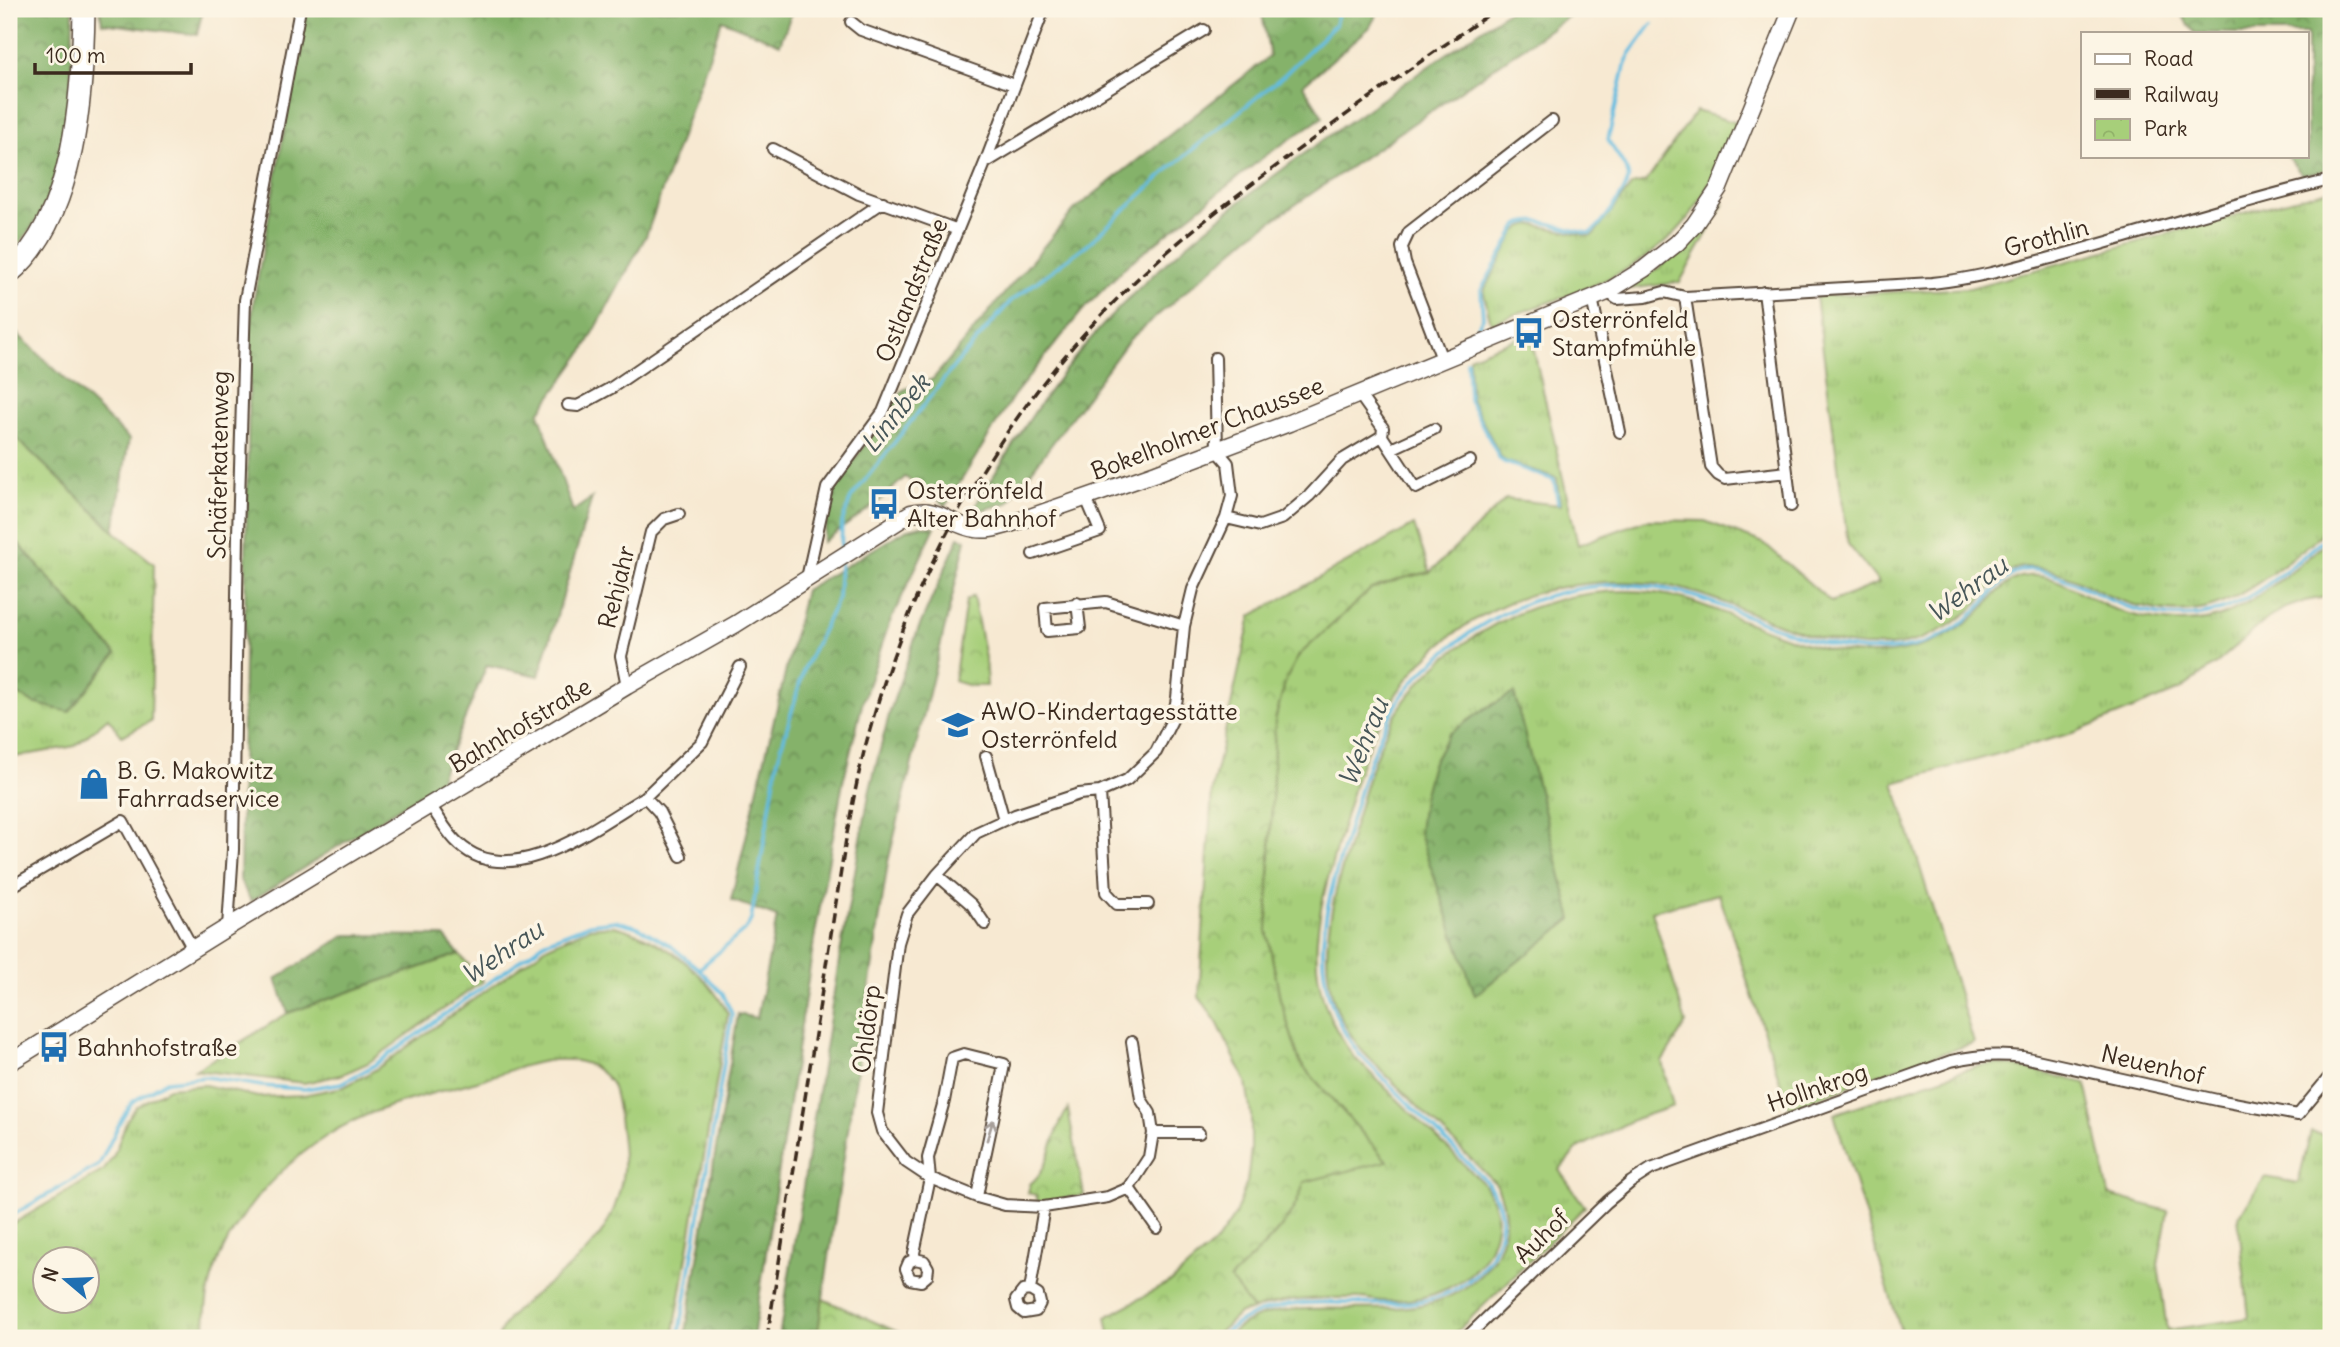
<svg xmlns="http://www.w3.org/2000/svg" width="2340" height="1347" font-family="Delius,sans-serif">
<defs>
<pattern id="grass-tufts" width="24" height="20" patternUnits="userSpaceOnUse" patternTransform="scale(1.75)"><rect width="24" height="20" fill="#a7cf7a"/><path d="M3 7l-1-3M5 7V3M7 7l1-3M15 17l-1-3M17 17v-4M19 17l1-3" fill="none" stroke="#91b269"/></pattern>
<pattern id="forest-crowns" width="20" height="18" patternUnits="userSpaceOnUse" patternTransform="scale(1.75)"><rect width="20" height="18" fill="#85b26a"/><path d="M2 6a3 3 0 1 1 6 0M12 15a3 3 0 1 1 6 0" fill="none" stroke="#6e9157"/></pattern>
<pattern id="park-crowns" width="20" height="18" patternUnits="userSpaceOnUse" patternTransform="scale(1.75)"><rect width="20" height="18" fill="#a7cf7a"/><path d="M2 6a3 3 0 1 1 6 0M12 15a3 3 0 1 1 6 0" fill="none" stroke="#91b269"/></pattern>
</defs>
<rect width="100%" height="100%" fill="#fcf5e5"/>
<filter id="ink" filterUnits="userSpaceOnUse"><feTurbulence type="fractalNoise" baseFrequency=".0143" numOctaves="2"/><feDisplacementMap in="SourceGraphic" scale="14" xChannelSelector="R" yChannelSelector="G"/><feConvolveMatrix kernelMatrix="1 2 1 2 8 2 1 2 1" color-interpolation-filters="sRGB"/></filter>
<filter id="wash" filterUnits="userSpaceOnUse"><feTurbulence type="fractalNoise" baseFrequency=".00686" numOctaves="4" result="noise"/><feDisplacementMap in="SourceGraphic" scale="28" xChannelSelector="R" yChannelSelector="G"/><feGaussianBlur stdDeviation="1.57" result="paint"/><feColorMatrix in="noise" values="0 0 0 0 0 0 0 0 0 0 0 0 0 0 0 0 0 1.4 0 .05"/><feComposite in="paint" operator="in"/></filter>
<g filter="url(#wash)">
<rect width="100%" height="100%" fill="#f7e9d2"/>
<path fill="url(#grass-tufts)" stroke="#717c4c" stroke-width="2" fill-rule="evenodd" d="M1696,111l41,12c-16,34 -29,71 -53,100 -47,56 -127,75 -193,100l-7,-29 1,-6 30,-55 6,-6 9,-3 59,12 5,-2 38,-49 14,-3z
M2331,189v338c-35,27 -88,76 -132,83 -28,5 -59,-2 -85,-12 -29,-12 -54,-31 -87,-31 -26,-1 -42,32 -60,46 -23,18 -50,31 -79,33 -72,5 -138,-40 -206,-57 -21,-6 -42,-7 -64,-7 -89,0 -170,37 -221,111 -31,44 -44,96 -58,146 -24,83 -41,143 15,218l130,127c13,22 17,35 7,60 -14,40 -66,59 -106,57 -9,0 -18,-3 -26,-3 -35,-1 -74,0 -106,12l-24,-31c30,-29 66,-55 74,-97l83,-21 -86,-98 -20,-64 -13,-68 8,-211 11,-41 13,-24 72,-66 32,-11 27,-6 76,-73 54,6 -3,-27 -52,-17 -4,-4 -30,-58 -2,-42 61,-24 48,212 68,-25 59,1 59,22 67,59 48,-19 -31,-39 -32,-248 154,-8z
M1724,203l-44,79 -50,7 -1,-3 30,-18 26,-24z
M9,431l105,100 40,33 -3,157 -29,15 -14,-18 -33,28 -66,12v-70l24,15 83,-49 -107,-121z
M2331,539v57l-26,5 -22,8 -16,10 -50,44 -37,27 -104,42 -182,51 80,260 -83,27 -102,39 -70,-215 -67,17 34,112 -24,39 11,44 -38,13 -57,29 -19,22 26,37 -135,131h-224c57,-61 175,1 245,-55 12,-9 21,-19 27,-33 10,-24 9,-43 -2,-66l-134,-133c-8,-11 -16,-22 -22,-35 -26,-54 -7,-118 9,-172 14,-48 26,-103 56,-144 61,-82 183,-130 282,-100 62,19 123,56 189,54 36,-1 69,-13 97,-36 16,-13 31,-41 54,-42 31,-3 57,21 84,32 34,13 83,21 117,5 38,-18 71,-49 103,-74z
M614,926c46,11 93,46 114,88l-55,324h-175c7,-21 24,-33 41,-47 45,-34 78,-60 84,-121 1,-14 -5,-79 -13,-88 -4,-6 -14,-14 -20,-17 -37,-15 -78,6 -113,16 -49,14 -106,26 -149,54 -66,43 -130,120 -122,203h-197v-112l95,-56 10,-15 13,-35 9,-13 33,-19 36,-3 53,12 45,-2 41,-8 31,-17 173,-124 41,-18zM46,1260h42v42h-42z
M459,954l24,27 -115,82 -27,12 -37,8 -109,-13 93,-57z
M1994,1064l20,2 72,17 23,112 59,16 -10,53 9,66 82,-12 -11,-101 27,-40 33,6 13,-51 20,5v201h-428l-69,-224 143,-48z"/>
<path fill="url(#forest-crowns)" stroke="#606e44" stroke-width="2" d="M9,9h64c-1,69 -1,150 -37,212 -8,13 -18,24 -27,34z
M100,9h103l-6,26 -95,-12z
M306,9h487l-13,35 -58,-24 -76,216 -62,114 -45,63 34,98 19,-13 -53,178 -52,-11 -49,118 -187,118 -11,-21 10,-545 4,-36z
M1261,9h119l-11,19 -66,57 20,32 -58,39 -139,110 -44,45 -68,84 -68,110 -41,-28 -28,26 -54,39 9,-50 71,-102 30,-11 141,-169 196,-154z
M1511,9h68l-329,227 -121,104 -121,163 -37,10c33,-55 66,-109 106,-158 73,-89 167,-159 260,-225 58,-41 116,-81 174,-121z
M2177,9h154v160l-29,6 -15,-19h20v-123h-112z
M9,326l120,113 -15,92 -105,-100z
M920,526l15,1 -46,97 -26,77 -20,81 -28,152 -62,404h-68l53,-324 19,4 20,-101 -46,-17 74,-310 101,-60z
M9,533l107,121 -47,58 -36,-9 -24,-15z
M959,537l7,3 -78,322 -71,476h-38l61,-384 30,-165 20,-78 27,-79z
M1514,693l58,226 -97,76 -56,-162 4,-35 9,-34 17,-30 37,-26z
M346,935l98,1 15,18 -171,59 -12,-34z"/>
<path fill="url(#park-crowns)" stroke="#717c4c" stroke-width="2" d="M1414,525l16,47 -27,6 -32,11 -72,66 -13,24 -11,41 -8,211 13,68 20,64 87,98 -83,21c-10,42 -45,67 -74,97l23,31 -13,3 -27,25h-114l10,-5 -3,-16 66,-36 44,-39 19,-27 12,-33 4,-33v-34l-5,-33 -28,-58 -19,-28 13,-206 39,-174z
M973,596l12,62 2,28h-17l-16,-5 12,-80z
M1068,1109l16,86 -46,8 -2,-8 -8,-2 2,-9c23,-18 21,-52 38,-75z
M823,1299l88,39h-94z"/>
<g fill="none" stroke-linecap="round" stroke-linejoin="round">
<path stroke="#62bce0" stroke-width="3.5" d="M1477,328l6,-10 -2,-28 37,-65c22,-11 49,7 72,8 10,-6 42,-48 38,-59 -4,-12 -14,-23 -20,-34l17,-74 5,-12 22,-30
M1467,361l2,39 31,59 4,3 50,18 4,23
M841,552l1,-30 9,-24 104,-133 56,-64 78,-58 81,-75 114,-93 51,-50 4,-16
M699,969l47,-40 5,-9 27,-161 26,-90 34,-71 2,-35
M9,1217l90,-52 23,-47 10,-16 35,-21 39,-4 56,9 42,3 38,-6 31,-17 174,-125 43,-17 26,-3 22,6 32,18 29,24 24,25 9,20 -53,324
M1219,1338c21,-21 42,-28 71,-33 60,-10 127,16 179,-25 11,-8 21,-19 26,-33 11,-27 7,-41 -8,-65l-128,-128c-55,-73 -37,-135 -13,-216 13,-47 27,-96 53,-138 10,-16 25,-30 39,-42 65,-59 158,-88 244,-65 67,18 132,61 204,57 33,-1 66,-15 89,-38 14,-13 29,-38 48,-42 20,-4 56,15 74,24 37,19 83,30 123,16 37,-11 81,-53 111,-76"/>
</g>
</g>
<g filter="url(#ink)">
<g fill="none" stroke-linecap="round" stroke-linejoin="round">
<defs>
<path id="minor" d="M851,22l10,8 153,55
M773,149l86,45 99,36
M985,163l219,-133
M1607,292l10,7 29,-2 18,-5 21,5 247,-14c40,-4 77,-14 115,-24 95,-25 188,-57 284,-79
M1685,297l26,170 7,8 7,4 62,-7 -23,-180
M1592,298l28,134
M1442,359l-37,-96 -3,-16 7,-15 143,-111
M1359,394l24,34 -1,8 34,52 54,-27
M568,405l10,1 33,-18 272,-186
M1391,449l43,-20
M1787,472l4,34
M1226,518l34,8 23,-8 26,-22 33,-36 40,-24
M1033,554l67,-23 -14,-33
M807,578l20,-90 56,-76 102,-249 59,-154
M1077,603l3,25 -33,3 -2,-23 61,-6 78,24
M627,686l-6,-30 30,-124 13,-13 15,-5
M986,756l18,64
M1100,792l6,100 11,12h31
M645,797l57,-55 38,-75
M430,805c9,12 17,29 29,39 53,49 138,-19 186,-47l14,15 22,44
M937,875l35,30 13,19
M9,888l114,-67 70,128
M228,927l5,-77 5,-316 7,-234 55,-291
M1132,1042l9,57 9,14 3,20 -4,24 -20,31 -21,9 -64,10 -39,-2 -28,-8 -47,-19 -24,-16 -24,-31 -5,-18 21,-170 9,-29 30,-39 39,-42 39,-18 64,-21 21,-2 27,-12 29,-28 17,-34 4,-20 7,-72 9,-37 33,-71 6,-22 -4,-33 -11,-13 -2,-92
M1153,1133h46
M1129,1188l28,40
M915,1259l9,2 4,7 -1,8 -6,5 -11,-2 -4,-10 3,-7 6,-3 -1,-6 16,-75 -2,-20 16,-57 8,-43 12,-4 40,10c-8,45 -19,88 -27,133
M1030,1290l-7,1 -7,9 2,8 6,5 12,-2 4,-8 -2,-8 -8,-5 14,-83
M1466,1338l141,-136 24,-20 20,-13 300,-108c25,-6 46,-7 72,-4l194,43 81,15 33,-40"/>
<path id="secondary" d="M9,1063l219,-136 399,-241 109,-62 175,-111c29,-7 39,13 65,16 12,2 23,-2 34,-5l146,-51 133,-50 318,-131 37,-23 33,-26 17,-18 25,-37 73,-179"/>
<path id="motorway" d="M9,273c67,-55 74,-184 75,-264"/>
</defs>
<use href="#minor" stroke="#574739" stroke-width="14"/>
<use href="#secondary" stroke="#574739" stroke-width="19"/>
<use href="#motorway" stroke="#574739" stroke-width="24"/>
<use href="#minor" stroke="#fff" stroke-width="10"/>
<use href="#secondary" stroke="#fff" stroke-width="16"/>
<use href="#motorway" stroke="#fff" stroke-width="21"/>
<path stroke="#3b2a1e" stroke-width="3.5" stroke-dasharray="10 5" stroke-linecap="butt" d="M767,1338l79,-499c7,-38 14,-76 25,-113 44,-159 130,-311 247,-428 51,-52 110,-96 169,-140 69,-51 139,-101 210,-149"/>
</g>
<defs><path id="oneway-shaft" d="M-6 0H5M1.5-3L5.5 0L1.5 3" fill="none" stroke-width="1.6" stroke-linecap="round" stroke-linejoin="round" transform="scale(1.75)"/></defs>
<use stroke="#a79f9a" href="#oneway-shaft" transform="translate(990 1130) rotate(-73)"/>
</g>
<defs>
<symbol id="bus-bare" viewBox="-9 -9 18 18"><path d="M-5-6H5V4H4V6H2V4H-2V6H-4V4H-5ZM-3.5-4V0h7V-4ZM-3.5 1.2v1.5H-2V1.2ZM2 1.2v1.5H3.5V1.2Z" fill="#1f6fb2" stroke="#fcf5e5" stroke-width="2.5" paint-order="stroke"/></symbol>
<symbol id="school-bare" viewBox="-9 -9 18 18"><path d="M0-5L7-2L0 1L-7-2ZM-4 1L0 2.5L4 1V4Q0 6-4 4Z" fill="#1f6fb2" stroke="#fcf5e5" stroke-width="2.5" paint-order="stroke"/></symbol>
<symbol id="shop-bare" viewBox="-9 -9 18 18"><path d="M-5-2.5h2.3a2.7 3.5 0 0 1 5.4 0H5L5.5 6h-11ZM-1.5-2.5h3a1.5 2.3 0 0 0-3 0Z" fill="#1f6fb2" stroke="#fcf5e5" stroke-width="2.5" paint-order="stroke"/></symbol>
</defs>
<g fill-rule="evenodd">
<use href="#bus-bare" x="1507" y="311" width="44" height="44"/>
<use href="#bus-bare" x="862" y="482" width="44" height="44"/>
<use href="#school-bare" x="936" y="703" width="44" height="44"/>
<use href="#shop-bare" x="72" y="762" width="44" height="44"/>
<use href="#bus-bare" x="32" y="1025" width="44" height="44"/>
</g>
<g text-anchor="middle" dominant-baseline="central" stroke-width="7" stroke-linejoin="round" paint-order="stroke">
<g font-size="24" fill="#3b2a1e" stroke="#fcf5e5">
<text transform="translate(2046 237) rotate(-15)">Grothlin</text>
<text transform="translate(911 290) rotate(-68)">Ostlandstraße</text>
<text transform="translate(1207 428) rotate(-21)">Bokelholmer Chaussee</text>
<text transform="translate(218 465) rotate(-89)">Schäferkatenweg</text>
<text transform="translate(616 587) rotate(-76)">Rehjahr</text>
<text transform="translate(520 725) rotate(-31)">Bahnhofstraße</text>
<text transform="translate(866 1029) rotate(-83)">Ohldörp</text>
<text transform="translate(2153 1064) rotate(13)">Neuenhof</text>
<text transform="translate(1817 1087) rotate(-19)">Hollnkrog</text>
<text transform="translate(1541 1236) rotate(-44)">Auhof</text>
</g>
<g font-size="24" fill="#3b2a1e" stroke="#fcf5e5" text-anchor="start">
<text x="1552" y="319">Osterrönfeld<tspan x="1552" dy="28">Stampfmühle</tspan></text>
<text x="907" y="490">Osterrönfeld<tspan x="907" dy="28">Alter Bahnhof</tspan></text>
<text x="981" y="711">AWO-Kindertagesstätte<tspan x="981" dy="28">Osterrönfeld</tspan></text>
<text x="117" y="770">B. G. Makowitz<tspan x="117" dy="28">Fahrradservice</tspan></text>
<text x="77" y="1047">Bahnhofstraße</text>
</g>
<g font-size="26" font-style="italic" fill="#475658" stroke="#fcf5e5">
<text transform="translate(895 413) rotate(-51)">Linnbek</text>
<text transform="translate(1967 589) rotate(-36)">Wehrau</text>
<text transform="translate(1363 742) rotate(-68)">Wehrau</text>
<text transform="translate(502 952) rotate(-34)">Wehrau</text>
</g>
</g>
<rect width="2340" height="1347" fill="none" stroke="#fcf5e5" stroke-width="35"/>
<rect x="2081" y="32" width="228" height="126" fill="#fcf5e5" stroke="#afa495" stroke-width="2"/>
<rect x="2095" y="54" width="35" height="10" fill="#ffffff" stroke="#afa495" stroke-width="2"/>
<text x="2144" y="66" font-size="21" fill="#3b2a1e">Road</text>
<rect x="2095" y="89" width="35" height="10" fill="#3b2a1e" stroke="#afa495" stroke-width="2"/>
<text x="2144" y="102" font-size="21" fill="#3b2a1e">Railway</text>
<rect x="2095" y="119" width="35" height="21" fill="url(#park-crowns)" stroke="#afa495" stroke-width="2"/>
<text x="2144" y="136" font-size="21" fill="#3b2a1e">Park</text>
<g transform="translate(66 1280) rotate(289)"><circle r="33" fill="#fcf5e5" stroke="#afa495" stroke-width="2"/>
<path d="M0-5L12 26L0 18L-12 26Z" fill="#1f6fb2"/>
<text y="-10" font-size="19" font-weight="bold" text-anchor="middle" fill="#3b2a1e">N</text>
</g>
<path d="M35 63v10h156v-10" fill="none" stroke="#3b2a1e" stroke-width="3.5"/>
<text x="46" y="63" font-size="21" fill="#3b2a1e" stroke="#fcf5e5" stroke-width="5" paint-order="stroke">100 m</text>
</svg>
